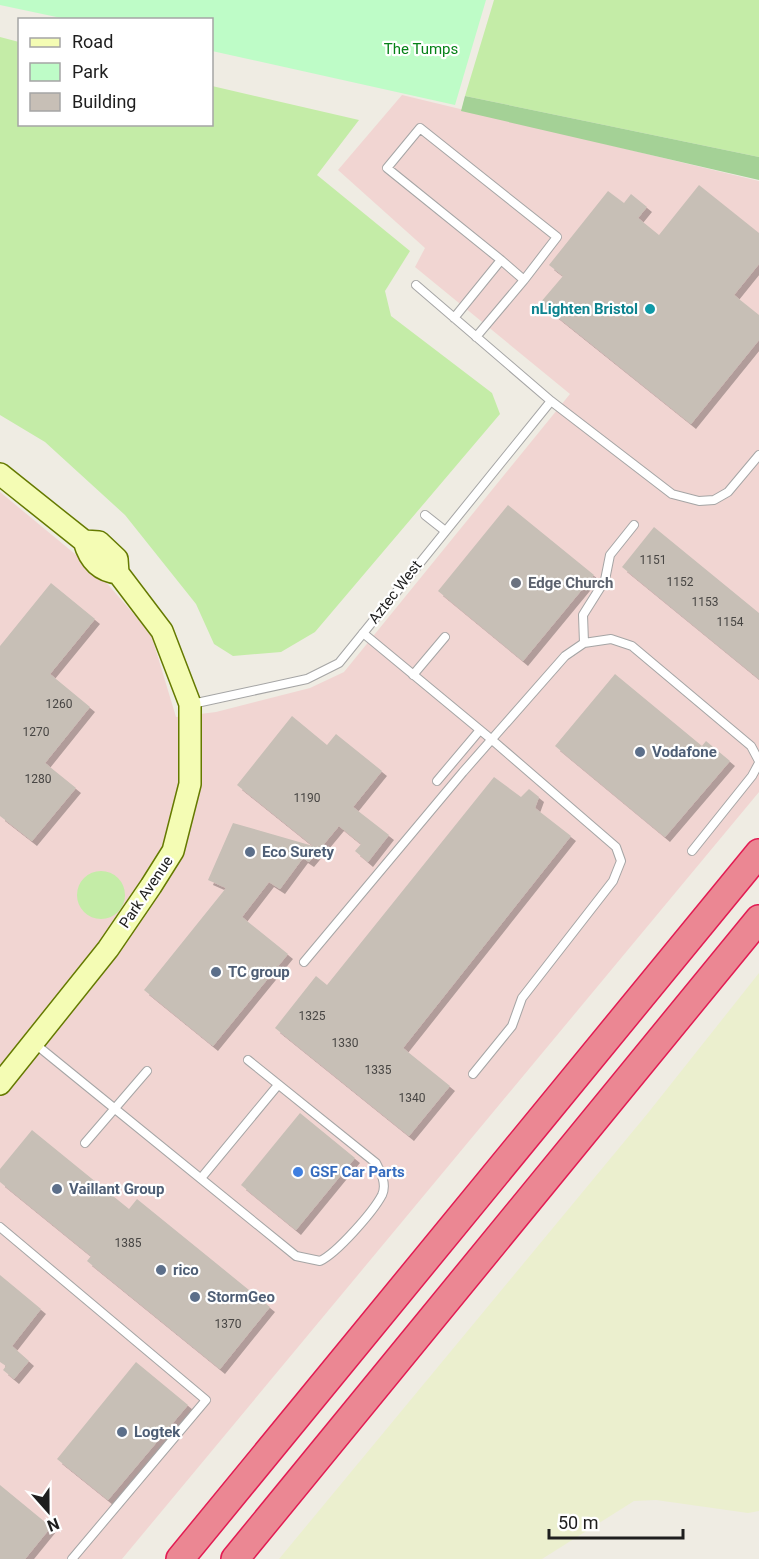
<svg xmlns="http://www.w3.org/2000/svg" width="759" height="1559" font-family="Roboto,sans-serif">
<defs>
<filter id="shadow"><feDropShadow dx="5" dy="5" stdDeviation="0" flood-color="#0004"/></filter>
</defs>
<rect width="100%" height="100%" fill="#efece3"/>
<path fill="#f1d5d2" d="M402,95l357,86v611l-637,767h-122v-1067l98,81 53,61 25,83 40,-5 94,-24 34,-16 226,-278 -155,-127 10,-19 -87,-78z"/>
<path fill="#ebefce" d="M759,973v538l-11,2 -92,-13 -22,1 -92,58h-263l369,-446z"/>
<path fill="#c4eca7" d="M494,0h265v157l-294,-61z
M0,37l19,5 1,82h192v-38l147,34 -42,55 93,76 -25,40 6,25 101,77 8,21 -185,218 -34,20 -48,4 -19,-12 -18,-40 -71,-89 -80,-73 -45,-27z
M77 895a24 24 0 1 1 48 0a24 24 0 1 1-48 0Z"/>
<path fill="#a4d196" d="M465,96l294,61v23l-298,-69z"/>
<path fill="#befcc7" d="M0,0h486l-31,105 -243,-54v-31l-146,-1 -66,-14z"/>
<path fill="#c7bfb6" filter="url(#shadow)" d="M699,185l60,48v31l-25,31 25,20v25l-68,84 -151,-121 23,-27 -14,-11 59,-74 16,12 7,-9 16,13 -9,11 21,17z
M508,505l86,70 -71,86 -85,-70z
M654,527l105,86v66l-137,-112z
M51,583l44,36 -45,55 40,33 -45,56 31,25 -44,53 -32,-25v-170z
M615,674l87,72 4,-5 24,20 -65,76 -110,-91z
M292,716l35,29 9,-11 46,37 -29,36 36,28 -21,27 -13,-11 6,-7 -22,-18 -30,36 -6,-4 -23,31 -11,-7 -27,35 46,37 -75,92 -69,-56 82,-102 -18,-8 25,-57 80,23 -76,-61z
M494,777l27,20 8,-8 10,8 -4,11 36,28 -168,212 47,38 -41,50 -134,-108 41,-52 11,9z
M300,1113l55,45 -59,72 -55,-45z
M32,1130l97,79 8,-10 133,108 -50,62 -133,-108 4,-5 -91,-74v-13z
M0,1275l41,34 -29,37 17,15 -15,18 -11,-9 3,-4 -6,-4z
M136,1362l52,43 -80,95 -51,-41z
M0,1485l51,42 -26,32h-25z"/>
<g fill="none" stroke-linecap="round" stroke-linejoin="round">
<defs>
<path id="lane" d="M501,260l-114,-92 33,-40 137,109 -33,43
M416,285l135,116 121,93 27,7 15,-1 14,-8 31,-37
M454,318l47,-58 23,20 -48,57
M425,515l19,15
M363,633l128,106 125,108 5,14 -8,20 -91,117 -10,28 -39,48
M584,643l-1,-28 22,-35 5,-25 24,-30
M413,675l32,-38
M192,704l115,-25 32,-16 212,-262
M437,781l43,-51
M692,851l60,-75 7,-13
M304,962l159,-190 102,-116 19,-13 27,-4 21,7 119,100 8,15
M34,1043l262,213 24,5c17,-8 53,-49 62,-66 5,-11 -1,-22 -6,-32l-128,-103
M85,1143l62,-72
M202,1177l76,-92
M0,1227l206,173 -134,159"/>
<path id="secondary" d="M0,474l84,67 15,1 18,17 1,14 44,58 28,73v80l-17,67 -22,35 -43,63 -108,135
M84,541c5,18 15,30 34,32"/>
<path id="highway" d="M180,1559l579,-706
M235,1559l524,-640"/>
</defs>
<use href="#lane" stroke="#a5a5a5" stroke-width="10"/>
<use href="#secondary" stroke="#657a00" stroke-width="24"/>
<use href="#highway" stroke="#e21c53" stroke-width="30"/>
<use href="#lane" stroke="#fff" stroke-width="8"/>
<use href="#secondary" stroke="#f4fcb4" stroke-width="21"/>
<use href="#highway" stroke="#eb8793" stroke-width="27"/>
</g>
<circle fill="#0f9aa8" stroke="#fff" stroke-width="2" cx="650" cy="309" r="6"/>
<circle fill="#6b7280" stroke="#fff" stroke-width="2" cx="516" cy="583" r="6"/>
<g fill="#5c6f8a" stroke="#fff" stroke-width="2">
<circle cx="640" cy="752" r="6"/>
<circle cx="250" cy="852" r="6"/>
<circle cx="216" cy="972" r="6"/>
<circle cx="57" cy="1189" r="6"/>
<circle cx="161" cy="1270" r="6"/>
<circle cx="195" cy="1297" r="6"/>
<circle cx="122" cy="1432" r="6"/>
</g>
<circle fill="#3f7fe0" stroke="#fff" stroke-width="2" cx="298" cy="1172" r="6"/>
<g text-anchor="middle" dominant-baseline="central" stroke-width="4.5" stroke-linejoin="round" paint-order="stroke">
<g font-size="12" fill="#484644">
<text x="653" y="560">1151</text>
<text x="680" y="582">1152</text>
<text x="705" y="602">1153</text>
<text x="730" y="622">1154</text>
<text x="59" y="704">1260</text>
<text x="36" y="732">1270</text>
<text x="38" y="779">1280</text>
<text x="307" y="798">1190</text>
<text x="312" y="1016">1325</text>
<text x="345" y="1043">1330</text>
<text x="378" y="1070">1335</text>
<text x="412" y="1098">1340</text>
<text x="128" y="1243">1385</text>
<text x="228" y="1324">1370</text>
</g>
<g font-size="15" fill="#068218" stroke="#fff">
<text x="421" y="49">The Tumps</text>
</g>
<g font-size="15" font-weight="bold" fill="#0d838f" stroke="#fff" text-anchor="end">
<text x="638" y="309">nLighten Bristol</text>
</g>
<g font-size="15" font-weight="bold" fill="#5b616d" stroke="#fff" text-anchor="start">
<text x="528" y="583">Edge Church</text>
</g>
<g font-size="15" fill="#1e1e1e" stroke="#fff">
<text transform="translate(395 592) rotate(-52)">Aztec West</text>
<text transform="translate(146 892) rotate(-56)">Park Avenue</text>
</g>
<g font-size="15" font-weight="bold" fill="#4e5e75" stroke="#fff" text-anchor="start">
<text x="652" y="752">Vodafone</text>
<text x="262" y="852">Eco Surety</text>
<text x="228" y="972">TC group</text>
<text x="69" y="1189">Vaillant Group</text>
<text x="173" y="1270">rico</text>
<text x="207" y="1297">StormGeo</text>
<text x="134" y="1432">Logtek</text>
</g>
<g font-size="15" font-weight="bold" fill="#366cbe" stroke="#fff" text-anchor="start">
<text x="310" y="1172">GSF Car Parts</text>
</g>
</g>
<rect x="18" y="18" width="195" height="108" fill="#ffffff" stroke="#a5a5a5" stroke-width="1.5"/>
<rect x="30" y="38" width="30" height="9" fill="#f4fcb4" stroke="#a5a5a5" stroke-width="1.5"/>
<text x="72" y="48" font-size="18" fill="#1e1e1e">Road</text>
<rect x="30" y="63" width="30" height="18" fill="#befcc7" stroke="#a5a5a5" stroke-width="1.5"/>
<text x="72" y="78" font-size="18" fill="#1e1e1e">Park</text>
<rect x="30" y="93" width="30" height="18" fill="#c7bfb6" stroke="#a5a5a5" stroke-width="1.5"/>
<text x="72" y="108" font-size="18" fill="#1e1e1e">Building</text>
<g transform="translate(48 1511) rotate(159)" stroke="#ffffff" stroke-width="4.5" paint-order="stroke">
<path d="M0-4.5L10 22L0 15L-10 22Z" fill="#1e1e1e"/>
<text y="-9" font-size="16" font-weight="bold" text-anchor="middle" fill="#1e1e1e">N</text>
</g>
<path d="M549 1529v9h134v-9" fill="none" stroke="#1e1e1e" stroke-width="3"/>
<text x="558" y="1529" font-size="18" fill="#1e1e1e" stroke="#ffffff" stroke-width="4.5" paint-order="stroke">50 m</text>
</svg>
